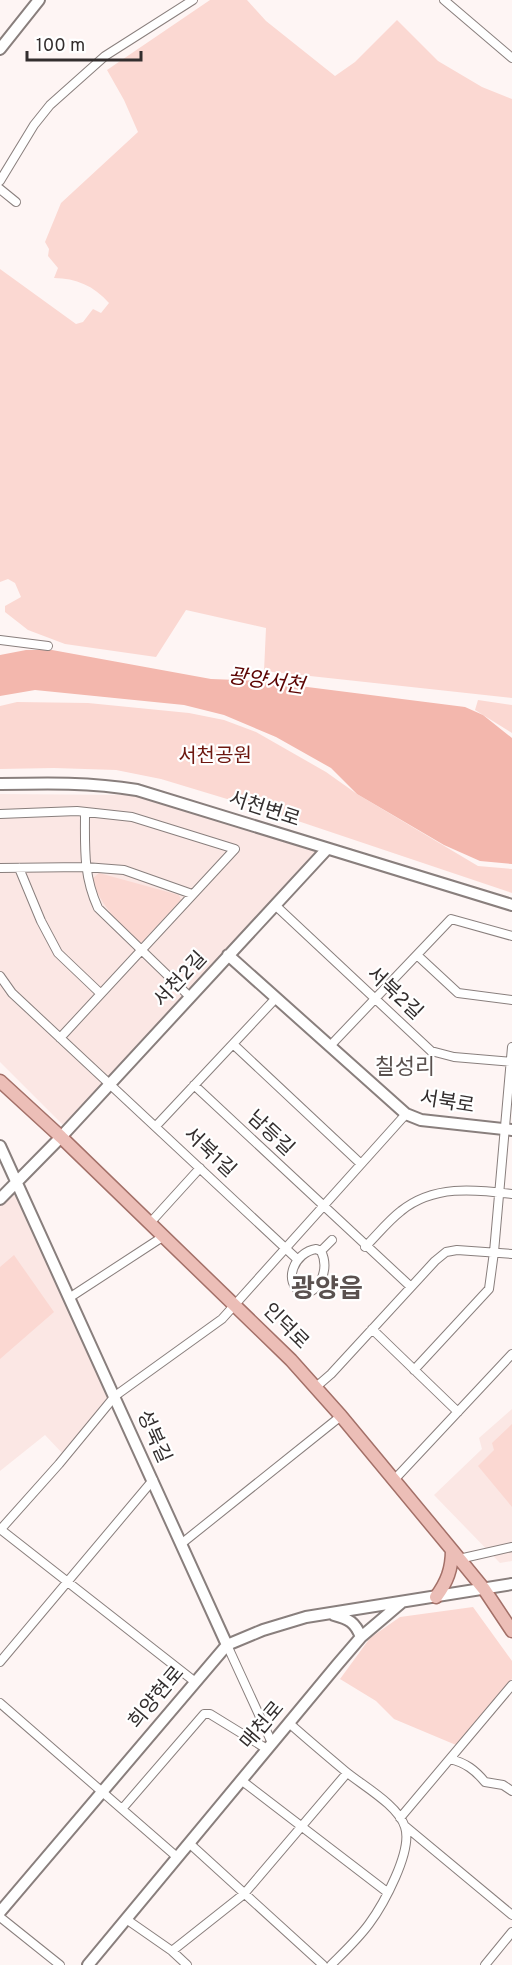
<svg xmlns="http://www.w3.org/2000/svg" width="512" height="1965" font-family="Overpass,'Noto Sans KR',sans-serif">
<rect width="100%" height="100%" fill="#fef5f4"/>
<path fill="#fbe7e4" d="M0,794l134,1 186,54 -256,277 -64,-64z
M15,1183l100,213 -52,58 -18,-19 -45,36v-272z
M512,1409v152l-12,2 -66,-68 48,-46 -3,-11z"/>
<path fill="#fbd8d2" d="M210,0h37l19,21 69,55 20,-14 42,-42 41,41 44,26 30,12v599l-248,-27 2,-43 -80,-18 -30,47 -91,-13 -37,-14 -23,-18v-6l16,-9 -6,-14 -7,-4 -8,3v-313l76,55 7,-2 10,-13 8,4 8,-10c-15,-17 -33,-25 -55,-25l4,-10 -10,-12 1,-7 -4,-7 16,-39 77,-71 -14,-32 -17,-30z
M478,700l34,5v28l-37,-23z
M17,702l71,1 101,10 35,7 32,12 70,40 31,22 121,72 34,3v24l-229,-77 -122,-37 -45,-9 -62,-2 -54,1v-63z
M99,873l80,22 2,5 -41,44c-20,-20 -39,-37 -48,-65z
M14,1255l40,57 -54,47v-92z
M512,1424v83l-34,-41 16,-16 -2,-7z
M473,1607l39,54v18l-56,66 -62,-26 -18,-18 -36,-22 30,-41 30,-21z"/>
<path fill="#f3b7ad" d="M26,650h26l159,29 49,2 205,26 18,8 29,23v126l-32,-3 -36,-16 -87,-51 -26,-26 -55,-31 -52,-22 -40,-10 -149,-15 -35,6v-41z"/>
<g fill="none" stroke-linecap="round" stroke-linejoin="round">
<defs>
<path id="street" d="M444,0l68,58
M0,181l34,-56 16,-20 55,-49 88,-56
M0,189l16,13
M0,640l48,6
M85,812c0,36 -2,63 13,96l92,89
M0,814l77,-3 55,6 103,32 -175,189
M0,868l85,-1 39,3 68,24
M19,868l22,53 17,32 42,40
M275,905l156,146 23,6 58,5
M417,955l41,38 54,7
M0,976l12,17 285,266
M233,1044l128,120
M330,1046l121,-127 61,17
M194,1085l217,202
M156,1126l120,-128
M150,1223l50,-55
M365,1247c12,-12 23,-26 36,-36 32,-26 73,-22 111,-17
M316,1249l5,2c8,16 1,40 -18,43 -22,-12 -8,-42 13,-45z
M321,1251l11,-11
M69,1298l95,-62
M372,1329l86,83
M414,1370l75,-81 5,-37 18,-205
M316,1387l15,-13 104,-113 11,-9 11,-2 55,4
M394,1480l118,-126
M0,1529l194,152
M1,1529l58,-65 56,-68 107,-77 184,-205
M181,1544l160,-128
M459,1559l53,-12
M227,1645l45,98
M0,1662l153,-182
M0,1703l177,154
M289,1723c18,16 37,32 56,48 18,15 53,34 60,56 8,24 -22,78 -36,97 -11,15 -25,28 -38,41
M450,1759c16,4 25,11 35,23l18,3 9,6
M241,1780l146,112
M122,1809l82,-95h6l57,35
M400,1818l112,-133
M405,1826l107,89
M189,1843l134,122
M0,1917l60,48
M126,1919l46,32 15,14
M172,1951l72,-57 103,-121
M485,1965l27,-33"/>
<path id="secondary" d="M0,49l39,-49
M0,784c46,-1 91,-2 137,6l375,115
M228,955l178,159 15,6 91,10
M0,1146l227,499
M0,1199l61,-62 266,-288
M334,1615c15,4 21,7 27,22
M0,1912l227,-267 36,-15 43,-13 206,-33
M88,1965l249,-300 24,-28 40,-34"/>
<path id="primary" d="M0,1081l61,56 230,223 50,56 111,134 32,39 28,42
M436,1597c11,-15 16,-28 16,-47"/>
</defs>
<use href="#street" stroke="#897f7d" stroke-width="10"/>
<use href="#secondary" stroke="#897f7d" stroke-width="14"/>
<use href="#primary" stroke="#a37068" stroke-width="15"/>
<use href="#street" stroke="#fff" stroke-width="8"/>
<use href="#secondary" stroke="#fff" stroke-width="10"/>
<use href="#primary" stroke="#ecbeb7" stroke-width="12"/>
</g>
<g text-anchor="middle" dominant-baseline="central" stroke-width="4.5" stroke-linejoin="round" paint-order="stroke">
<g font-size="20" fill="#6d1810" stroke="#fff">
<text x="215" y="757">서천공원</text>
</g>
<g font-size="20" fill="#332e2e" stroke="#fff">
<text transform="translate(264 810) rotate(18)">서천변로</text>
<text transform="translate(181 980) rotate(-47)">서천2길</text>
<text transform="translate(394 994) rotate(43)">서북2길</text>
<text transform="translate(447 1103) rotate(9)">서북로</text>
<text transform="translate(270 1134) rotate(43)">남등길</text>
<text transform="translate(209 1153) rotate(43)">서북1길</text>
<text transform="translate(285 1327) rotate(45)">인덕로</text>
<text transform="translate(153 1437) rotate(66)">성북길</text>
<text transform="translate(157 1698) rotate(-50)">희양현로</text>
<text transform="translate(263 1726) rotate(-50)">매천로</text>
</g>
<g font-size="21" font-style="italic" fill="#5c0402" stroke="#fff">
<text transform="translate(266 682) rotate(8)">광양서천</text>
</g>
<g font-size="22" fill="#5a514f" stroke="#fff">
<text x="405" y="1068">칠성리</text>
</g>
<g font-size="26" font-weight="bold" fill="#5a514f" stroke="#fff">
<text x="327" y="1290">광양읍</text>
</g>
</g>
<path d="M27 51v9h114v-9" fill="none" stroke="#332e2e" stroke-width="3"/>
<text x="36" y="51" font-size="18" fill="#332e2e" stroke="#ffffff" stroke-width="4.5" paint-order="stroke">100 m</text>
</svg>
